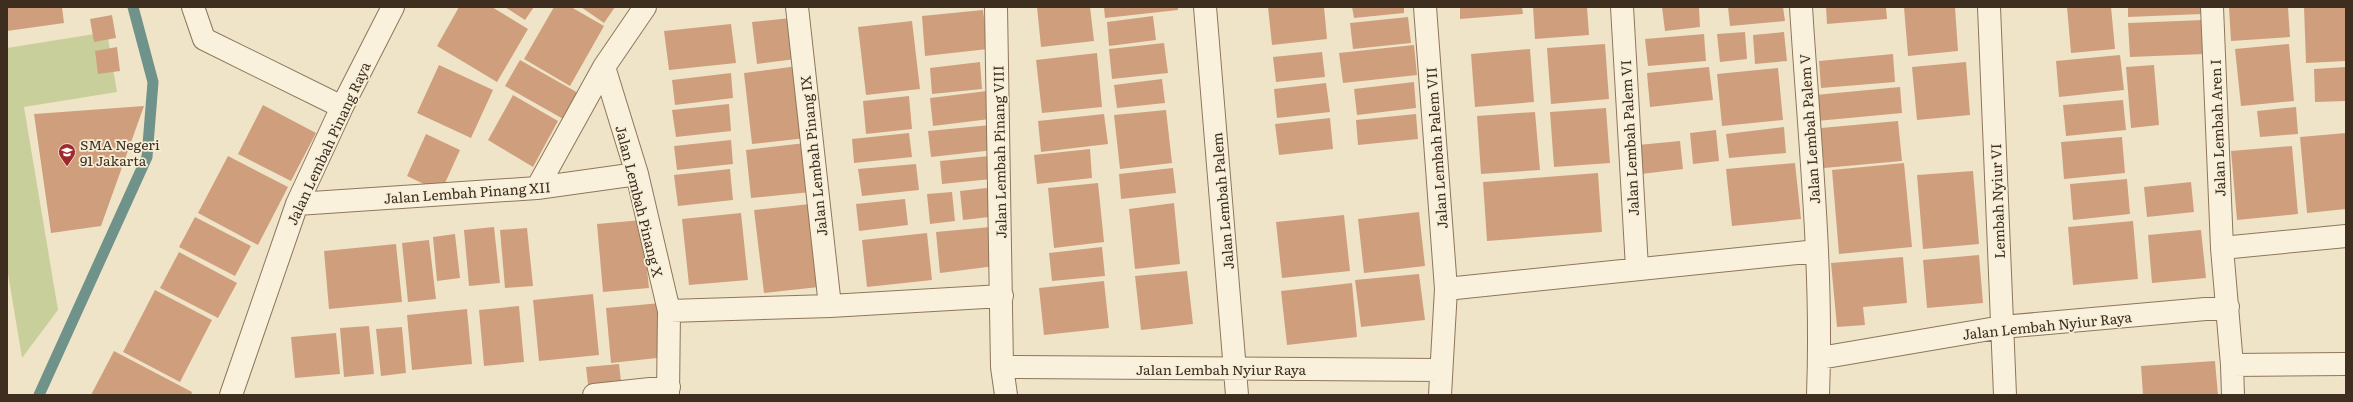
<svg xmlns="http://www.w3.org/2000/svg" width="2353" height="402" font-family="Literata,serif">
<rect width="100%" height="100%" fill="#f0e4c8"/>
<path fill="#c9cf9b" d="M107,32l10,60 -93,15 34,203 -36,48 -15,-90v-220z"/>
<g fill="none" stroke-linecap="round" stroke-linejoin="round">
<path stroke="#6f938a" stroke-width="11" d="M39,395l108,-238 6,-75 -20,-75"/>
</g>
<path fill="#cf9f7d" d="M7,7h55l2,16 -57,8z
M459,7h33l36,22 -31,53 -60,-36z
M505,7h29l-9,13z
M554,7h17l33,19 -34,60 -46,-27z
M581,7h34l-11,16z
M1037,7h53l4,34 -53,6z
M1104,7h74v3l-73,8z
M1268,7h56l3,32 -55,6z
M1352,7h52v6l-50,5z
M1460,7h62l1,7 -63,5z
M1533,7h54l2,28 -54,4z
M1662,7h37l1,20 -35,4z
M1728,7h55l2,14 -55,5z
M1826,7h60l1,12 -60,5z
M1904,7h51l3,44 -50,5z
M2067,7h44l4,42 -44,4z
M2128,7h74v7l-74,3z
M2253,7h35l2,30 -59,4 -2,-33z
M2304,7h42v54l-40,2z
M983,10l5,39 -63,7 -3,-40z
M112,15l4,23 -22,4 -4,-23z
M1153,16l3,24 -47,6 -2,-24z
M1408,17l3,26 -58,6 -3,-26z
M791,18l5,41 -39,5 -5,-42z
M2204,20l1,34 -75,3 -2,-34z
M912,21l8,68 -54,6 -8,-68z
M731,24l5,39 -67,7 -5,-39z
M1745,32l2,27 -27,3 -3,-28z
M1784,32l3,29 -32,3 -2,-29z
M1704,34l2,27 -58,5 -3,-27z
M1164,43l4,30 -56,6 -3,-30z
M1605,44l4,55 -58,5 -4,-56z
M2289,44l5,57 -53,5 -6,-57z
M1414,45l3,30 -74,8 -4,-30z
M117,47l3,24 -22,3 -3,-23z
M1530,49l4,53 -59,5 -4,-53z
M1322,52l3,25 -49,5 -3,-25z
M1097,53l5,54 -60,6 -6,-53z
M1893,54l2,28 -74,6 -2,-27z
M2120,55l4,35 -65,7 -3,-36z
M520,60l60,34 -15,26 -60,-34z
M980,62l2,27 -50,5 -2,-26z
M1966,62l4,53 -53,5 -5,-53z
M439,65l54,25 -22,48 -54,-25z
M2154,65l5,60 -28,3 -5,-61z
M798,66l8,72 -54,6 -8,-71z
M1709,67l4,33 -63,7 -3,-34z
M2346,67v34l-31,1 -1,-33z
M1778,68l5,52 -61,6 -5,-52z
M731,73l2,25 -58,7 -3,-25z
M1162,79l3,24 -48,5 -3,-23z
M1414,82l2,26 -59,7 -3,-26z
M1326,83l4,29 -53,6 -3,-29z
M1900,87l2,26 -85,8 -2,-26z
M987,91l3,28 -57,7 -3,-28z
M513,95l45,26 -25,46 -45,-27z
M909,96l3,33 -46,5 -3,-33z
M2123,100l3,30 -60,6 -3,-31z
M729,104l2,27 -55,6 -4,-27z
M263,105l53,28 -25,48 -53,-27z
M144,106l-43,120 -50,7 -17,-119z
M2296,107l2,27 -38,3 -3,-26z
M1606,108l4,55 -56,4 -4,-55z
M1166,110l6,53 -52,6 -6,-54z
M1535,112l5,58 -59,4 -4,-58z
M1104,114l4,30 -67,8 -3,-31z
M1416,114l2,25 -60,6 -2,-25z
M1330,118l3,31 -54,6 -4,-31z
M1898,121l4,40 -78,7 -3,-40z
M991,125l3,25 -63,7 -3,-26z
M1784,127l2,26 -57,5 -3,-24z
M1716,130l3,31 -26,3 -3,-31z
M909,133l3,24 -58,6 -2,-24z
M2346,133v76l-39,4 -7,-76z
M426,134l34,16 -19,42 -34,-16z
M2122,137l3,36 -61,6 -3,-37z
M731,140l2,24 -56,6 -3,-24z
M1680,141l3,28 -42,5 -3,-29z
M805,143l6,49 -60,6 -5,-48z
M2292,146l6,68 -61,6 -6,-69z
M1090,149l2,29 -55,6 -3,-29z
M228,156l60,31 -30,58 -60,-32z
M989,156l3,23 -50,5 -2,-23z
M1795,163l6,56 -69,7 -6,-57z
M1904,163l8,84 -73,7 -7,-84z
M916,164l3,26 -57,6 -4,-27z
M1173,168l3,25 -55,6 -2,-25z
M730,169l3,31 -55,6 -4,-31z
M1973,171l6,73 -56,5 -6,-74z
M1598,173l4,59 -115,9 -4,-59z
M2127,179l3,35 -57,6 -3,-36z
M2191,182l3,30 -47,5 -3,-30z
M1098,183l6,59 -50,6 -6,-60z
M995,187l3,29 -35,4 -3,-29z
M952,192l3,29 -25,3 -3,-30z
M905,199l3,26 -49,6 -3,-27z
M1174,203l6,61 -45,5 -6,-60z
M810,204l9,83 -55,6 -10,-83z
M1419,212l6,54 -61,7 -6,-54z
M741,213l7,67 -59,5 -7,-66z
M1344,215l6,56 -68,7 -6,-56z
M195,217l56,29 -16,30 -56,-29z
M642,220l7,68 -46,4 -6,-68z
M2133,221l5,58 -65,6 -5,-58z
M494,227l6,56 -31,3 -5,-56z
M990,227l5,39 -55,7 -4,-41z
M527,228l6,58 -28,2 -5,-58z
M2201,230l5,48 -54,5 -4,-48z
M927,233l5,47 -65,7 -5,-47z
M455,234l5,44 -23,3 -4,-44z
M429,240l7,59 -28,3 -6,-59z
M396,244l6,58 -73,7 -5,-58z
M1102,247l3,29 -53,5 -3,-28z
M179,252l58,31 -19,35 -58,-30z
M1979,255l4,48 -56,5 -4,-48z
M1903,257l4,46 -44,4 2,18 -28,2 -6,-64z
M1187,271l6,53 -52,6 -6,-54z
M1419,274l6,46 -64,7 -6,-47z
M1104,281l5,47 -65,7 -5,-47z
M1352,283l5,54 -70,8 -6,-54z
M155,290l57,30 -32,62 -57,-30z
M593,294l6,61 -60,6 -6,-61z
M661,303l5,54 -55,6 -5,-55z
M519,306l5,56 -40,4 -5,-56z
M467,309l5,55 -60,6 -5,-55z
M369,326l5,48 -30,3 -4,-49z
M402,327l4,46 -25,3 -5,-47z
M336,333l4,41 -45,4 -4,-41z
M114,351l78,41 -1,3h-100z
M2215,361l3,34h-75l-2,-29z
M619,364l3,26 -33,3 -3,-26z"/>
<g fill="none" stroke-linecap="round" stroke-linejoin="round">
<defs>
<path id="minor" d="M193,7l11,32 138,68
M797,7l33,299
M996,7l6,360 4,28
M1205,7l32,388
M1425,7l21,282 -6,106
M1622,7l15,261
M1801,7c8,129 22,259 17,388
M1989,7l16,388
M2212,7l10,241
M604,67l33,107 32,137 -1,84
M537,188l67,-121 41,-60
M297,204l240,-16 100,-14
M2346,236l-124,12 10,117 114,-1
M1446,289l371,-38
M669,311l161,-5 172,-10
M1820,358l182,-31 226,-20
M2232,365l1,30
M1002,367l439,3
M231,395l66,-191 45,-97 51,-100
M594,395l75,-8"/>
</defs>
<use href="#minor" stroke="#8d765c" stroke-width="24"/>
<use href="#minor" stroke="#faf1dc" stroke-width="22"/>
</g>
<defs>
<symbol id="school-pin" viewBox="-11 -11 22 30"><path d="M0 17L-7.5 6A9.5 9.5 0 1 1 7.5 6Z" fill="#9e2a2b" stroke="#f7eed8"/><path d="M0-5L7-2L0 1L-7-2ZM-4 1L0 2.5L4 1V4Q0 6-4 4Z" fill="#fff"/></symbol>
</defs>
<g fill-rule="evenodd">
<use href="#school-pin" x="57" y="142" width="20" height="27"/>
</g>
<g text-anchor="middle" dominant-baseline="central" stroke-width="3.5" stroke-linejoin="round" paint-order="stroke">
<g font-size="14" fill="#3d2e20" stroke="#f7eed8">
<text transform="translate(2217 128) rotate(-92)">Jalan Lembah Aren I</text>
<text transform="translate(1809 129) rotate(-94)">Jalan Lembah Palem V</text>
<text transform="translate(1629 138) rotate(-93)">Jalan Lembah Palem VI</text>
<text transform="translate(328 143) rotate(-65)">Jalan Lembah Pinang Raya</text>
<text transform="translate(1436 148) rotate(-94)">Jalan Lembah Palem VII</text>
<text transform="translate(999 152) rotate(-91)">Jalan Lembah Pinang VIII</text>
<text transform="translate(813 156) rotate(-96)">Jalan Lembah Pinang IX</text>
<text transform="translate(467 192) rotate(-4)">Jalan Lembah Pinang XII</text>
<text transform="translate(640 201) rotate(76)">Jalan Lembah Pinang X</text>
<text transform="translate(1222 201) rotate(-95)">Jalan Lembah Palem</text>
<text transform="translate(1997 201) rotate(-92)">Lembah Nyiur VI</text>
<text transform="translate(2047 325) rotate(-6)">Jalan Lembah Nyiur Raya</text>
<text x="1221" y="369">Jalan Lembah Nyiur Raya</text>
</g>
<g font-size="14" fill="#3d2e20" stroke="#f7eed8" text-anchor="start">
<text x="80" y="144">SMA Negeri<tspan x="80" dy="16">91 Jakarta</tspan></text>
</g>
</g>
<rect width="2353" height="402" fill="none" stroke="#3d2e20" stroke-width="16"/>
</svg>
